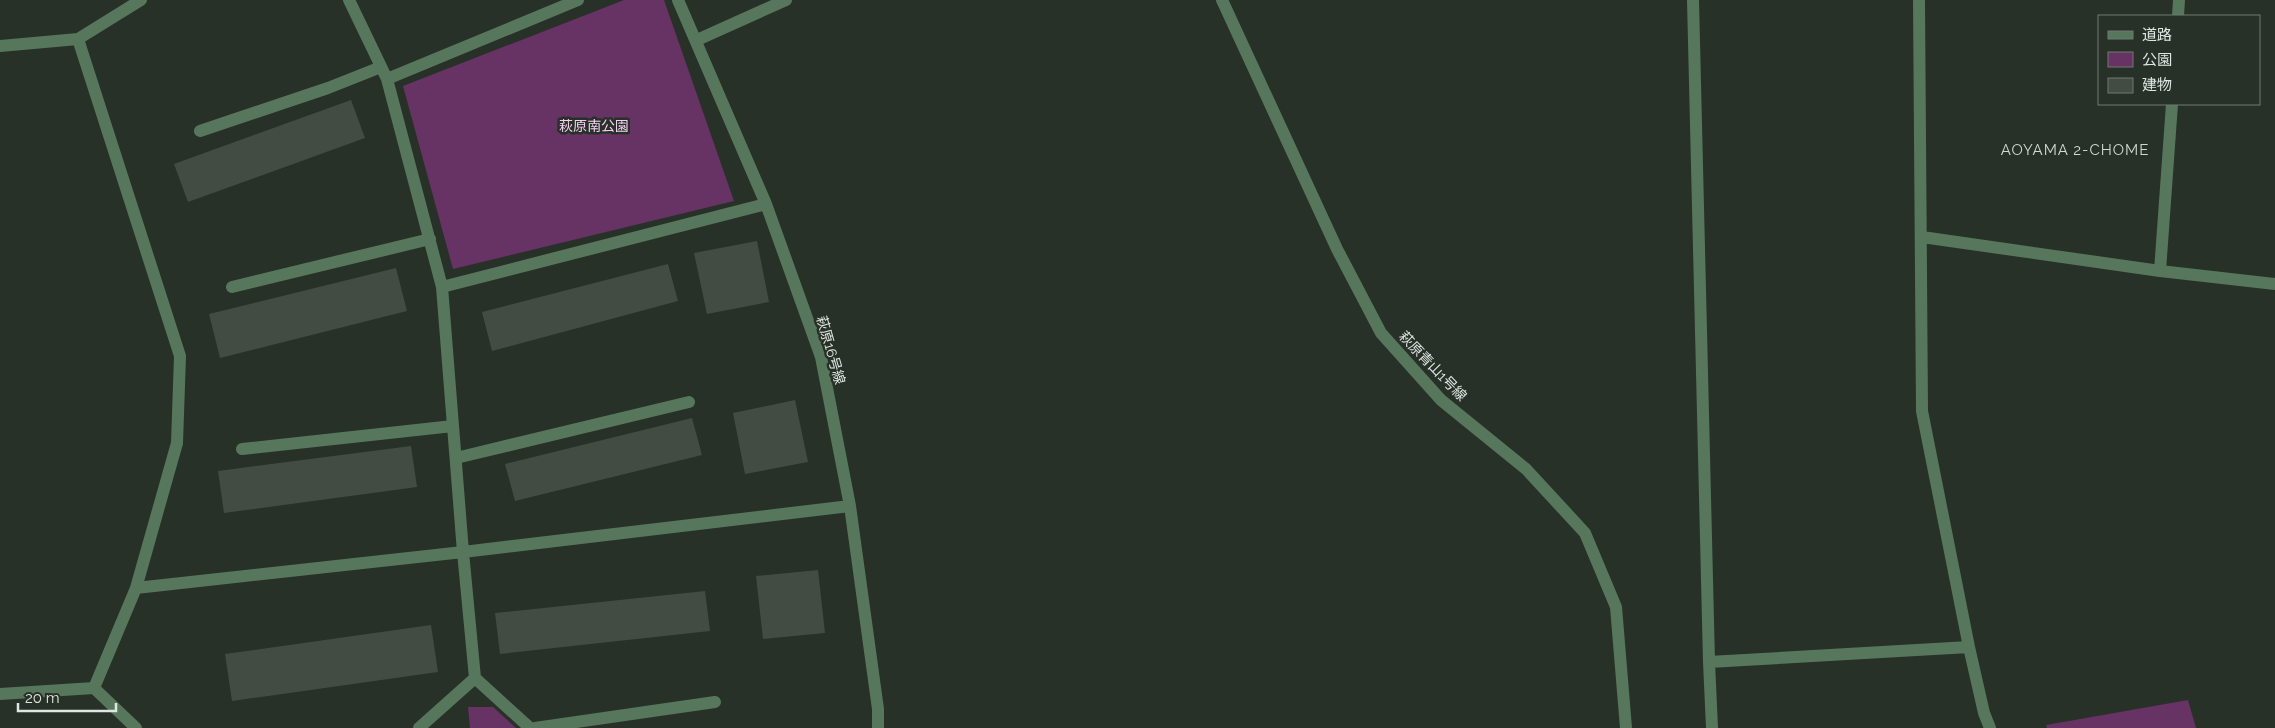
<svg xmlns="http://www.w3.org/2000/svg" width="2275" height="728" font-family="Raleway,'Noto Sans JP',sans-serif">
<rect width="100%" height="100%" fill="#273128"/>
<path fill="#673264" d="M624,0h40l70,201 -281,68 -50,-183z
M2188,700l8,28h-149l-1,-3z
M468,707h25l23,21h-46z"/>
<path fill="#424c43" d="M351,100l14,38 -177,64 -14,-38z
M757,241l12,61 -62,12 -13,-61z
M668,264l10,37 -186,50 -10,-39z
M396,268l11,43 -187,47 -11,-44z
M795,400l13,62 -63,12 -12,-61z
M692,418l10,37 -187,46 -10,-37z
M411,446l6,41 -193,26 -6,-42z
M818,570l7,63 -62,6 -7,-63z
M705,591l5,40 -210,23 -5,-41z
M431,625l7,47 -206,29 -7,-47z"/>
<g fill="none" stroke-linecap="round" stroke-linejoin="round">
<path stroke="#57775c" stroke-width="12" d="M349,0l38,79 55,208 21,265 12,126 55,50
M678,0l88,204 55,153 29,149 28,203v19
M1222,0l115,249 44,84 60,67 85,69 59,64 31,74 10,121
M1693,0l16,662 260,-15
M1919,0l3,411 47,236 15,66 6,15
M2178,16l1,-16
M78,39l102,317 -3,87 -41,145 -42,100 42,40
M697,40l89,-40
M0,46l78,-7 63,-39
M387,79l191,-79
M200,131l128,-43 53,-21
M1922,237l238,34 115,13
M2160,271l12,-167
M232,287l198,-48
M442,287l324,-83
M242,449l211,-23
M456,458l233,-56
M136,588l327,-36 387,-46
M1709,662l3,66
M0,694l94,-6
M419,728l56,-50
M535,728l180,-26"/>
</g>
<g text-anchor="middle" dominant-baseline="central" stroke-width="5" stroke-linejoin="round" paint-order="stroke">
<g font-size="14" fill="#f5cef0" stroke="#273128">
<text x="594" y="126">萩原南公園</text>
</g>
<g font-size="14" fill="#e0e6e0" stroke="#273128">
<text transform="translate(831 350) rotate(74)">萩原16号線</text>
<text transform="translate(1433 366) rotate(46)">萩原青山1号線</text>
</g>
<g font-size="15" letter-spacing="1" fill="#cddacf" stroke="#273128">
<text x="2075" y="150">AOYAMA 2-CHOME</text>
</g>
</g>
<rect x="2098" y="15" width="162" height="90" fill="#273128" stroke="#717972"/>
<rect x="2108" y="31" width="25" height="8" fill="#57775c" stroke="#717972"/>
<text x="2142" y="40" font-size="15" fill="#e0e6e0">道路</text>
<rect x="2108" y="52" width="25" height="15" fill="#673264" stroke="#717972"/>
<text x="2142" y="65" font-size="15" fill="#e0e6e0">公園</text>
<rect x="2108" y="78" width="25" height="15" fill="#424c43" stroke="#717972"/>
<text x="2142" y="90" font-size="15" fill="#e0e6e0">建物</text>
<path d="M18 703v8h98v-8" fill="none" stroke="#e0e6e0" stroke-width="2.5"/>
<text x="25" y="703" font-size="15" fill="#e0e6e0" stroke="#273128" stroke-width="4" paint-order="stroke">20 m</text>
</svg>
